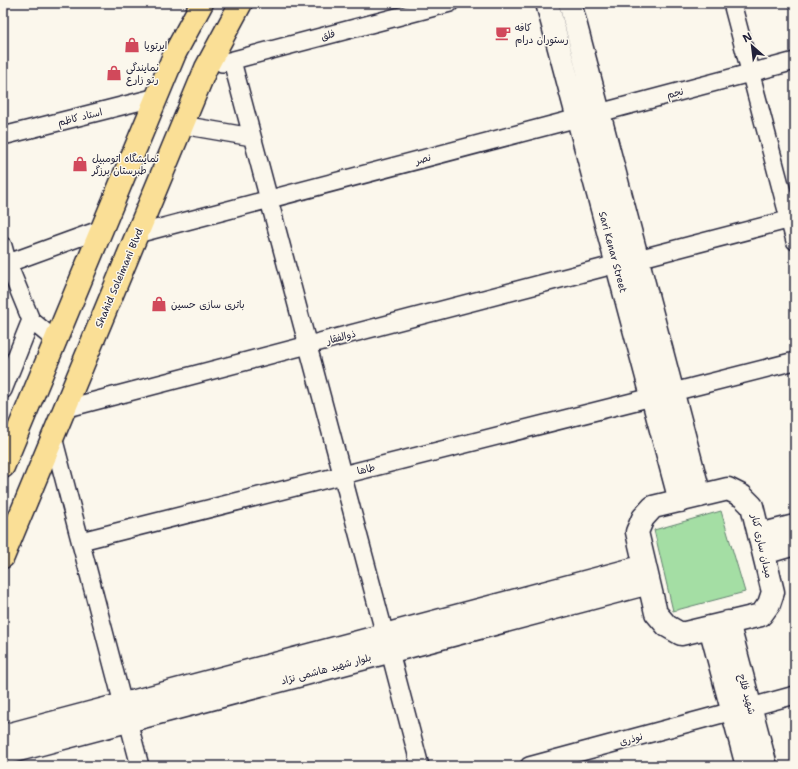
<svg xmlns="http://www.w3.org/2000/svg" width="798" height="769" font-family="'Shantell Sans','Playpen Sans Arabic',sans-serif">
<rect width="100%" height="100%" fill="#fbf7ec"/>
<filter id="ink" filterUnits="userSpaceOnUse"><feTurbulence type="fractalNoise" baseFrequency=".025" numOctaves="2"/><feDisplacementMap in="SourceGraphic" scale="8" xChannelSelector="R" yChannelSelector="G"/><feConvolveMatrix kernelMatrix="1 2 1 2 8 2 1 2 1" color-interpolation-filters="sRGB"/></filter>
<g filter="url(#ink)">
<path fill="#a4dea4" stroke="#638070" d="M721,511l24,81 -72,19 -19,-81z"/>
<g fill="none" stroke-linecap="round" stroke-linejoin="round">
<defs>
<path id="minor" d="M732,3l63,238
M232,61l153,574
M222,63l228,-60
M599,113l196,-52
M182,125l70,12
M3,136l154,-39
M137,234l441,-116
M3,246l5,18 23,56 25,21
M638,259l157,-41
M3,265l99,-36
M3,390l28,-70
M673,392l122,-31
M64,409l553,-145
M53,437l70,267
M81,541l571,-144
M390,652l30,114
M751,707l44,-12
M128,721l12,45
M529,766l204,-55"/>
<path id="secondary" d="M547,3l133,498
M570,3l130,493
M728,489l14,7 10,10 21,86 -4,12 -8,11 -80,19 -14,-8 -11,-13 -19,-81 6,-14 10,-11z
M759,535l36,-9
M764,553l31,-9
M728,622l38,144
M710,627l37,139
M3,736l642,-170
M3,754l646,-171"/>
<path id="trunk" d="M3,467l172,-414 27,-50
M3,557l203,-489 35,-65"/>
</defs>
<use href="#minor" stroke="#22223b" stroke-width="20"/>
<use href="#secondary" stroke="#22223b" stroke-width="25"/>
<use href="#trunk" stroke="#22223b" stroke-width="25"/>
<use href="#minor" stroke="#fbf7ec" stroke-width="17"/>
<use href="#secondary" stroke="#fbf7ec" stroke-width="22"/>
<use href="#trunk" stroke="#fadf96" stroke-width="22"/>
</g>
</g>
<defs>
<symbol id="cafe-bare" viewBox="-9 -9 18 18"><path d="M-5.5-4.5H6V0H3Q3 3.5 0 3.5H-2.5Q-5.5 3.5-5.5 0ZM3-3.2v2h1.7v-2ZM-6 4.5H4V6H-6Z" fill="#d1495b" stroke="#fbf7ec" stroke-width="2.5" paint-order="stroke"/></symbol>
<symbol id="shop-bare" viewBox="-9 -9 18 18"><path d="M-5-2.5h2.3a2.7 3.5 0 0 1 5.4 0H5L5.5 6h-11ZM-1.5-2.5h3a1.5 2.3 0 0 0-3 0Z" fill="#d1495b" stroke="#fbf7ec" stroke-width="2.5" paint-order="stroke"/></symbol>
</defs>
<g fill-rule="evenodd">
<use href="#cafe-bare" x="492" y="22" width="22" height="22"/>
<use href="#shop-bare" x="121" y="34" width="22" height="22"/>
<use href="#shop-bare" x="103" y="62" width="22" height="22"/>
<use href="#shop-bare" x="69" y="153" width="22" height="22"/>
<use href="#shop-bare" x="148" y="293" width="22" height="22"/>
</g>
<g text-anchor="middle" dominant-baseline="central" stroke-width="3" stroke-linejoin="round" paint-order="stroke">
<g font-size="10" fill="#22223b" stroke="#fbf7ec" text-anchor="start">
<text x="515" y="27">کافه<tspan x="515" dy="12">رستوران درام</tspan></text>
<text x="144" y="45">ایرتویا</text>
<text x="126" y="67">نمایندگی<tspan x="126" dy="12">رنو زارع</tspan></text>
<text x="92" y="158">نمایشگاه اتومبیل<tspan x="92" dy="12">طبرستان برزگر</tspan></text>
<text x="171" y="304">باتری سازی حسین</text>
</g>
<g font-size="10" fill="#22223b" stroke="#fbf7ec">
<text transform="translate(328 35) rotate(-15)">فلق</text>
<text transform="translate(675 93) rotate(-15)">نجم</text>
<text transform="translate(80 117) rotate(-14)">استاد کاظم</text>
<text transform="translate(423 159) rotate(-15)">نصر</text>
<text transform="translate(613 252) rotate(75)">Sari Kenar Street</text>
<text transform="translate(119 278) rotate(-67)">Shahid Soleimani Blvd</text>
<text transform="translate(341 337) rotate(-15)">ذوالفقار</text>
<text transform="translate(366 469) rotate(-14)">طاها</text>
<text transform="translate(762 546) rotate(77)">میدان ساری کنار</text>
<text transform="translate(326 669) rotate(-15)">بلوار شهید هاشمی نژاد</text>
<text transform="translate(747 694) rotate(75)">شهید فلاح</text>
<text transform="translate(631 739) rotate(-15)">نوذری</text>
</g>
</g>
<rect width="798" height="769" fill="none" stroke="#fbf7ec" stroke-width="16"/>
<rect x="8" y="8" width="782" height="753" fill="none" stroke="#22223b" stroke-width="1.5" filter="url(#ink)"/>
<g transform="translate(752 46) rotate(332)" stroke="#fbf7ec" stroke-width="3" paint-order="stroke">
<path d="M0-3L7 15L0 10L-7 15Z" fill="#22223b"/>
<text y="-6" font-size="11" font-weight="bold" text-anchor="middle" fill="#22223b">N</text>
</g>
</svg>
